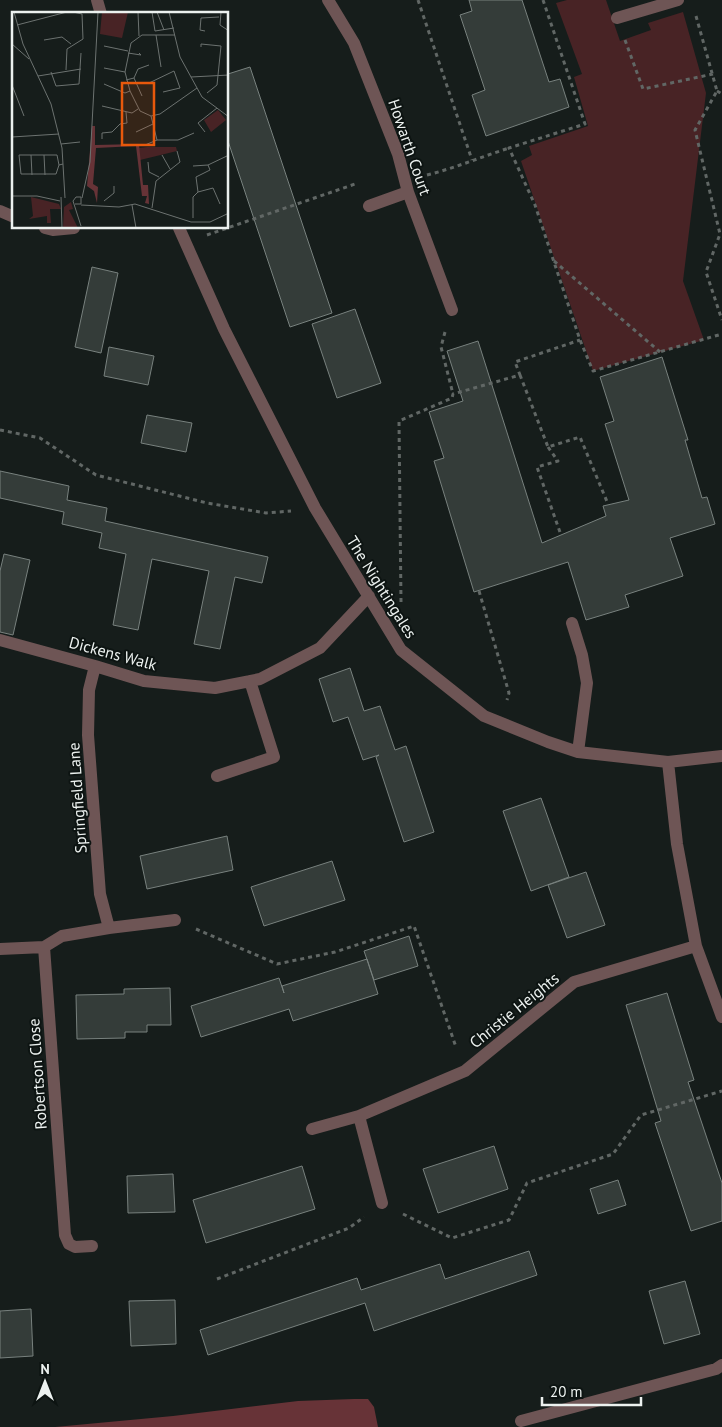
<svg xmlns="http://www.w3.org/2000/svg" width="722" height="1427" font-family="'PT Sans',sans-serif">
<rect width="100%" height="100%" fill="#161d1b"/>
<path fill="#482325" d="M567,0h39l14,41 31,-11 -3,-7 35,-11 23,81 -23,188 21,59 -111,31 -72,-210 11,-6 -3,-9 59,-20 -14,-49 8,-3 -26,-71z"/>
<path fill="#673337" d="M354,1399h14l6,8 4,20h-323l118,-11 125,-15z"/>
<path fill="#343c39" stroke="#78817e" d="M469,0h53l27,82 11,-3 9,28 -83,29 -14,-41 13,-5 -25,-75 12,-4z
M250,67l82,246 -42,14 -62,-186v-67z
M92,267l26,6 -17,80 -26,-6z
M355,309l26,74 -44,15 -25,-74z
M478,341l64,202 64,-27 -3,-10 26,-6 -24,-76 9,-3 -14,-44 62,-20 26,83h-3l17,58 5,-1 8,27 -45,14 13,38 -58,19 4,12 -43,13 -18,-58 -94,30 -40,-131 10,-3 -15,-46 34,-11 -16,-50z
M109,347l45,9 -6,29 -44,-9z
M147,415l45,8 -6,29 -45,-9z
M0,471l69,15 -2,14 40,8 -2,13 163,36 -6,26 -27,-6 -15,72 -26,-5 15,-73 -57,-12 -14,71 -25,-5 13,-71 -27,-6 3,-15 -40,-9 2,-12 -64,-14z
M4,554l26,6 -17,75 -13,-3v-61z
M350,668l14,43 16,-5 15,44 11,-4 28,86 -30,10 -28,-85 3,-2 -16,5 -15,-43 -15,5 -14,-43z
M541,798l28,79 -38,14 -28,-80z
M227,836l6,34 -86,19 -7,-33z
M332,861l13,39 -81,26 -13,-39z
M586,872l19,53 -38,13 -19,-53z
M409,936l9,30 -44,14 -10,-29z
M367,959l11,35 -85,27 -4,-12 -88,28 -10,-31 88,-28 5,15 -2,-7z
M170,988l1,37h-24v7h-22v6l-48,1 -1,-44 48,-1v-5z
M667,993l27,87 -6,2 34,101v38l-31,10 -36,-108 6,-2 -35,-116z
M494,1146l14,43 -70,24 -15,-44z
M302,1166l13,43 -109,34 -13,-43z
M173,1174l2,38 -47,1 -1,-37z
M618,1180l8,25 -28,9 -8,-25z
M529,1251l8,24 -163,56 -9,-28 -157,52 -8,-25 157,-52 4,12 79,-26 5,15z
M685,1281l15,53 -36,10 -15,-53z
M175,1300l1,44 -45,2 -2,-45z
M31,1309l2,47 -33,2v-47z"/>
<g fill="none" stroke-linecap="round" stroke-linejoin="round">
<path stroke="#616765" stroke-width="3" stroke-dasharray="4 4" stroke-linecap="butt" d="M418,0l54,160
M543,0l42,124 -76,24 26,57 45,135 13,31 129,-37
M696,16l21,75 -22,39 25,104 -14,38 16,48
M625,40l18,49 70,-15
M717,91l5,3
M427,175c28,-7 54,-18 82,-27
M207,235l151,-52
M554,261l106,91
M445,332l-4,15 12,47
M520,375l28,72 32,-10 28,67
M0,430l40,8 56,37 111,28 59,10 25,-2
M548,447l10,14 -21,6 24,68
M479,591l30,102 -2,7
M401,602l-2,-181 53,-23 1,-4 67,-19 -5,-13 65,-22
M196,929l81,35 58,-12 79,-26 42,121
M403,1214l49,24 57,-18 18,-37 86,-29 28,-39 81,-24
M217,1279l132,-51 15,-11"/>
<path stroke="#6e5555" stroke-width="12" d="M97,0l4,14
M328,0l26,43 44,111 10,38 44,118
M617,18l61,-18
M369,206l39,-14
M0,211l14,6
M45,228l8,2 21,-2
M179,228l45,101 91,179 86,142 83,66 64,26 30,10 90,10 54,-6
M572,623l10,32 5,28 -9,69
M0,640l95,26 49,15 71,7 45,-9 60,-31 49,-52
M668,762l9,82 19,102 26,71
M217,776l57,-19 -24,-76
M109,928l66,-8
M44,947l21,288 4,9 6,3 17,-1
M0,949l44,-2 18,-11 47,-8 -9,-34 -12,-159 1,-45 6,-24
M359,1116l23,87
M312,1129l47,-13 106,-45 109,-89 122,-36
M521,1421l195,-52 6,-4"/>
</g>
<g text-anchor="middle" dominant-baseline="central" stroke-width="4" stroke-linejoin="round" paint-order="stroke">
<g font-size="16" fill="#ecf1ef" stroke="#0d1412">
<text transform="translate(410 147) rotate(71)">Howarth Court</text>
<text transform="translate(382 587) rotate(58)">The Nightingales</text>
<text transform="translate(113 653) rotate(15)">Dickens Walk</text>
<text transform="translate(77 798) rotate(-94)">Springfield Lane</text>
<text transform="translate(514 1010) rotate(-39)">Christie Heights</text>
<text transform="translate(37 1074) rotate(-94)">Robertson Close</text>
</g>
</g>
<g transform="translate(12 12)">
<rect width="216" height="216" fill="#161d1b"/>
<path d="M90,0h26l-6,26 -22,-4zM206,98l8,10 -15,12 -7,-12zM135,135h29l1,4 -37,9 -1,-12zM19,185l28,7 2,5h-11l1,14h-4v-7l-18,3 4,-3zM59,190l2,7 -4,1 9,18h-15l1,-21z" fill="#482325"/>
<path d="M80,114h3v19l44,-1 4,41h5l1,19 -4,-1 2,-7h-5l-6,-50 -40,2 -3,36 5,3 -1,16 -3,-12 -7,-5z" fill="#673337"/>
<path fill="none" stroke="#6c7270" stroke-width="1" d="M2,0l9,32 28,60 11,44 3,50M126,0l1,24M140,0l3,19 19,-3M145,0l7,18M157,0l11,45 22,40 27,20M209,0l-1,13 9,6M5,13l50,-13M193,19l-5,-1 1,-12 18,-1M144,23l5,32M163,23h-33l-11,8 -6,29 5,19 10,20 11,5 9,-2 37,-26M32,28l18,-3 9,7M0,32l17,15M92,34l24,5M189,35v-3l20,2 -4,39 -10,8M116,41l13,2 -2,-2M92,56l21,4M54,58l1,-21 16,-10 -1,-25 -9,-2M39,60l5,14 23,-2 2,-31M26,64l43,-7M179,65l38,-2M122,66l8,18M114,68l8,-2 4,-9 11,-4M137,71l25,-12 6,17M92,72l21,9 5,-2M0,73l12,31M151,80l17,-4M90,94l30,7 6,-4M124,120l17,-8M193,120l-7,-9 19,-15M0,125l47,-3M90,127v-6l10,-1 8,-8 7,-1 -1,-11M145,128h21l16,-7M49,132l19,-2M133,133l12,-5 -6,-24M19,143l1,20M32,143l1,20M150,143l8,14M136,150l1,10 10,5M47,153l-2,-10h-38l2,19h35l3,-9 4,-1M181,154l15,-1M186,180l-2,-15 14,-7 -2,-5 21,-10M0,184h25l23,5M49,185l1,31M70,186l8,-36 8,-150M92,189l10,-8v-7M63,192h6v-7h-5l-3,4 8,25M69,193l38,2 16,-3 56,18h19l19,-9M120,193l4,23M140,196l4,-27 24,-19 -3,-11M181,206v-21l5,-5 15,-4 7,16"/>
<path fill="#e8590c" fill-opacity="0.15" stroke="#e8590c" stroke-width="2.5" d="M110,71h32v62h-32z"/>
<rect width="216" height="216" fill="none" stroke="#ecf1ef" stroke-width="2.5"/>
</g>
<g transform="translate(45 1382)" stroke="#0d1412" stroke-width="4" paint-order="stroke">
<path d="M0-4L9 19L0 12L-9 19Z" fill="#ecf1ef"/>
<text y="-8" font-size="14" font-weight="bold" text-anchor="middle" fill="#ecf1ef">N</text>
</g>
<path d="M542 1397v8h99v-8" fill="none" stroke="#ecf1ef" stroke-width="2.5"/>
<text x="550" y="1397" font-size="15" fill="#ecf1ef" stroke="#0d1412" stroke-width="4" paint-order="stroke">20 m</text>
</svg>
